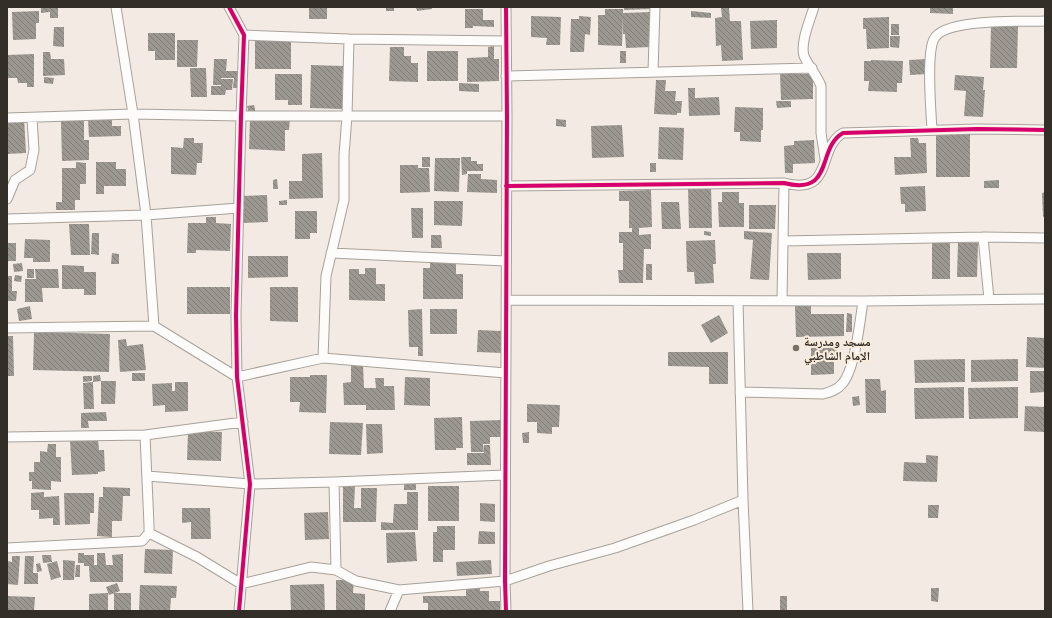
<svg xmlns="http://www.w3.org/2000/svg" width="1052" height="618" font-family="'PT Sans','Noto Naskh Arabic',sans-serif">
<defs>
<pattern id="building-back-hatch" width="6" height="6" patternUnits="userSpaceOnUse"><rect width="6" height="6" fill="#9c9791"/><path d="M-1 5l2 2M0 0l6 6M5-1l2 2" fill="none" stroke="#807c76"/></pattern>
</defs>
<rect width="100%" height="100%" fill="#f3ebe3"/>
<path fill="url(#building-back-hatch)" d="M58,7v11h-8v-6l-9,1v-5z
M309,7h18v12h-18z
M386,7h8v4h-8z
M416,7h16v2l-15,2z
M624,7h28v2l-28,1z
M930,7h23v7l-23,-1z
M721,8h8l1,13h11l2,39 -21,1 -1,-16 -5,1 -1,-28 7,-1z
M465,9h18v11h11v7l-21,-1v2h-8z
M605,9h18v4l28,-1v35l-25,1 -1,-14h-2v-18l-1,30 -24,-1v-30h7z
M39,11v12h-3v16l-23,1 -1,-28z
M691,11l20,2v5l-20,-1z
M531,16l30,1 -1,28h-14l1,-7 -16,-1z
M579,16l12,1 -1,18 -5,-1 -1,18h-14l1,-33h8z
M889,17v31l-22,1 -1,-20h-3v-11z
M777,20v28l-26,1 -1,-28z
M891,24h8v11h-8z
M991,25l27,1 -1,42h-27z
M54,27h10v20l-11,-1z
M148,33h27v27h-20v-9h-7z
M890,36h10l-1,12 -9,-1z
M291,38v31h-36v-29z
M177,40h21l-1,27h-20z
M494,46v13h5v22l-32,1v-24l21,-1v-10z
M390,47h14v9h7v7h7v19l-29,-1z
M427,51h31v30h-31z
M620,51h6v12h-6z
M43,52h7l1,7h13l1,16 -22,1z
M34,54v33h-7v-4h-9l-1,-5h-10v-23z
M214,59h13l-1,12h13l-1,17h-5l1,-10h-13v1h12l-1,11h-6l-1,5h-14v-9h10v-1h-8z
M927,59l1,15 -18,1 -1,-15z
M871,60l32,1 -1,22h-5v9l-29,-1 1,-10h-5v-20h7z
M311,65l32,1 -1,43 -32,-1z
M190,68h16l1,29h-16z
M275,74h27v31h-14v-5h-13z
M780,74h33v25l-32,1z
M955,75l29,2 -1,13h2l-2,27 -19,-1 2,-25 -12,-1z
M44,77l10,1 -1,6 -9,-1z
M656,80h10l-1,11h11l-1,10h7l-1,12h-4v2l-23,-1z
M459,83l20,1v8l-20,-1z
M688,88h7v10l24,-1 1,18 -31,1z
M776,101h15v6l-14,1z
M254,105l2,8 -7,1 -2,-8z
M735,107l28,1v22h-2v12l-21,-1v-9h-6z
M24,118l2,35 -19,1v-35z
M112,118v8h9v10l-32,1 -1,-18z
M250,118l40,1 -1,11h-4v21l-36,-2z
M556,119l10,1v7l-10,-1z
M84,120v20h5v20l-27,1 -1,-40z
M622,125l2,32 -32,1 -1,-32z
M659,127l25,1 -1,32 -25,-1z
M936,132h34v45h-34z
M184,138h10v5h9l-1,20h-5l-1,12 -25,-1v-27l12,1z
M910,138h8l1,5h7l1,30 -32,2 -1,-18h17z
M814,140l1,23 -22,1v9h-8l-1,-27 10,-1v-4z
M322,153l1,45 -34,1v-18h13v-27z
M422,157h8v10h-8z
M461,157h10v4h6v3h6v7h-16v3l-5,1z
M435,158h25l-1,34 -25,-1z
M76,162l10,1v21h-6v16h-5v10h-19v-8h6v-34h14z
M96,162h20v7h10v17h-22v8h-8z
M650,163h6v9h-6z
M400,165h18v3h11l1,24 -30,1z
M468,174h13v5l16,1v13l-30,-1z
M277,179l1,10h-5v-9z
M999,180v8h-15v-7z
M688,186h23l1,42h-23z
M925,186l1,25 -21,1v-8h-4l-1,-17z
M651,190l1,37 -13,1v7l12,-1v15h-7l-1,34h-24l-1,-13h5v-27h-4v-11h13v-4h-3v-27h-10v-10z
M722,192h17v11h5v24h-25l-1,-25h4z
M1045,192v24l-2,1 -1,-24z
M267,195l1,27 -27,1 -1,-27z
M287,200v5h-8v-4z
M434,201h29l-1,25 -28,-1z
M661,202h18l2,27h-19z
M749,205h27l-1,24h-26z
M411,208h12v30h-11z
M295,211h22v22h-7v6h-15z
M206,217h10v6l15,1 -1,27 -34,-1v3h-9l1,-30h18z
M69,224h20l1,31h-19z
M704,231l7,1v4l-7,-1z
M744,231l28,2 -3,47 -19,-1 3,-39 -9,-1z
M92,233h7v22l-8,-1z
M431,235h10l1,13h-11z
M25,239l25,1v22h-17v-4h-9z
M715,240l1,24h-3l1,19 -19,1 -1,-12h-7l-1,-31z
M958,242l20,1 -1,34h-20z
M7,243h9v18h-9z
M932,243h18v36h-18z
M112,253l7,1v10h-8z
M807,253h34v26l-33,1z
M248,256h40v21l-40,1z
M430,262h26v12h7v25h-40v-31h7z
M22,263l1,8 -9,1 -1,-8z
M646,264h6v16h-6z
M62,265l22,1v6h12v23h-12v-6h-22z
M365,268h11v16h9v17l-36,-1v-31h10v5h6z
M27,269h7v9h-7z
M35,269h23l1,19h-17l1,14h-18v-23h11z
M15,275l7,1 -1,6 -7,-1z
M7,276h5v15h5l-1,10h-9z
M187,287h43v27h-43z
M270,287h28v35l-28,-1z
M30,306l2,13 -13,2 -2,-12z
M795,306h16v8h33v22l-48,1z
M422,309l1,47h-5v-9h-9l-1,-37z
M430,309h27v25h-27z
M847,313l5,1v18h-6z
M719,315l9,18 -17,10 -10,-18z
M478,330l24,1v22l-25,-1z
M34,332l76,2 -1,38 -76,-2z
M7,336h6l1,40h-7z
M1027,337l18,1v30l-19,-1z
M126,339l1,7 16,-2 3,26 -26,2 -2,-32z
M837,343v14h-3v17l-23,1v-31z
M668,352h60v32h-19v-17l-41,-1z
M965,359v23l-50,1 -1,-23z
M1018,359v22l-47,1v-22z
M351,365h12l1,23h12l-1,-10h9v8h10l1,24h-29v-5h-22l-1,-22 8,-1z
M1030,371h15v21l-15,1z
M132,373h13v8h-13z
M100,375l1,6 -8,1v-6z
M310,375h17l-1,38 -27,-1 1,-10h-10v-25h20z
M83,376h9v5l-9,1z
M405,377l25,1v28l-26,-1z
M865,379h15l1,12 5,-1v23h-20z
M101,381h15l-1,23h-14z
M93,382l1,27h-10l-1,-26z
M175,382h13v29l-23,1v-7l-12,1 -1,-22 20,-1v8h3z
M964,387v31l-49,1 -1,-31z
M1018,387v31l-49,1 -1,-31z
M859,396l1,9 -7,1 -1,-9z
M527,404l33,1 -1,22h-7v7l-15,-1v-11h-10z
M1025,406l20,1v25l-21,-1z
M106,412l1,9h-19l1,7h-8v-15z
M462,417l1,31h-7v2h-21l-1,-32z
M502,420l1,17h-13v7h-7l1,8h-13l-1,-31z
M330,422l33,1 -2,32 -32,-1z
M366,424h16l1,29 -16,1z
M188,431l34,1 -1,29 -34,-1z
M529,432v11h-6l-1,-10z
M98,439l1,11h5l1,21 -7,1v2l-26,1 -2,-35z
M48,444h8v13h5v25l-10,-1v9l-19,-1v-8h-3v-9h5v-10h6v-11l7,1z
M484,445h6l1,20h-24v-12h17z
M926,455l12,1 -1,26 -34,-1 1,-19 22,1z
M404,484h12v6h-12z
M343,485h12l-1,23h7v-20h16l-1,34h-33z
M428,486h31v35h-31z
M103,487l27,1v8h-7l-1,25h-10v16l-15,-1 2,-39h4z
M44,492v5l15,-1 1,29h-7v-7l-14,1v-9h-8v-17z
M407,492h11v38h-37v-8l12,1 1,-19h13z
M64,493h30v20h-4v11l-25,1z
M480,503l15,1v18l-15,-1z
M928,505h11l-1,13h-10z
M182,508h28l1,31h-20v-17l-9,1z
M328,512l1,27 -24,1 -1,-27z
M437,526h18v24h-12v12h-10v-30h4z
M479,531l16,1v12h-17z
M415,532l2,29 -30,2 -1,-30z
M145,549l28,1 -1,24 -28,-1z
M78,553h6v2h10v10h3v-12h8l1,12h7l-1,-10 11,-1v28h-33l-1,-16h-5v-9v6h-6z
M42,555h9l1,7 -9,1z
M12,556h8l-2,29 -11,-1v-23l5,1z
M25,556h9l-1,17h5v11h-14z
M63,560l12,1 -1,19h-11z
M491,560l1,14 -35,2 -1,-14z
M57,561l4,16 -10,3 -4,-16z
M40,563l2,8 -5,1 -1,-8z
M76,565h4v12h-5z
M336,580h18l-1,13 12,1v17h-29z
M117,583l3,8 -11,4 -3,-8z
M324,584l1,27h-34l-1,-26z
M466,584h14v7h9v10h11v10h-72v-8h-5v-7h43z
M140,585l37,1 -1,12h-5l-1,13h-31z
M931,588h8l-1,14 -7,-1z
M108,593v18h-19v-17z
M114,593h17v18h-17z
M7,596l28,1 -1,14h-27z
M780,596h7v14h-7z"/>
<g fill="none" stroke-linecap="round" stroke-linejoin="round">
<defs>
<path id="minor" d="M116,7l17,107 13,101 8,111
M229,7l15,28 -3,81 -5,199 1,62 13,107 -11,127
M814,7c-4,13 -14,36 -10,49 5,11 13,19 17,30v47l4,26
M244,35l105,4 157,2
M653,72l2,-65
M506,76l306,-8
M7,118l126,-4 108,2h266
M932,130c-1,-19 -6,-76 2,-91 10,-21 89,-17 111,-18
M506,186l278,-3c51,13 32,-35 59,-50l134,-4 68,1
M7,199l8,-19 15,-10 4,-20 -2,-32
M7,219l139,-4 93,-7
M983,237l6,62
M783,241l200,-4 62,1
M331,253l175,8
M506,300l357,1 182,-2
M738,301l5,199 5,111
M782,301l2,-118
M7,328l147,-2 83,51 86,-19 183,15
M323,358l3,-82 18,-76v-45l3,-39 2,-77
M740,392l83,2c8,-2 14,-4 19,-10 13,-14 18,-63 21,-83
M7,437l138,-2 98,-13
M147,476l103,8 84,-2 171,-7
M149,533l48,24 44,27 70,-17 25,3 -2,-88
M7,548l135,-7 7,-8v-8l-4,-90
M336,570l20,11 43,9 106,-9 44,-15 66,-18 79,-28 49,-20
M390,611l9,-21
M506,611l-1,-30 2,-465 -1,-109"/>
</defs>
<use href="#minor" stroke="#a7a19a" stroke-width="11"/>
<use href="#minor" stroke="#fdfcfb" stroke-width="9"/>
<defs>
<path id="cycleway" d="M229,7l15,28 -3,81 -5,199 1,62 13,107 -11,127
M506,186l278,-3c51,13 32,-35 59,-50l134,-4 68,1
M506,611l-1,-30 2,-465 -1,-109"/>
</defs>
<use href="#cycleway" stroke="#f9ecdd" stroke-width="6"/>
<use href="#cycleway" stroke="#d6006c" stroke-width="4"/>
</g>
<circle fill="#767069" stroke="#f9ecdd" stroke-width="1.5" cx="796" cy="348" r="4"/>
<g text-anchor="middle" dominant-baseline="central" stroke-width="4" stroke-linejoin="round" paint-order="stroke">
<g font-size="12" font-weight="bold" fill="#332e28" stroke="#f9ecdd" text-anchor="start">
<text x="804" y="341">مسجد ومدرسة<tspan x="804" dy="14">الإمام الشاطبي</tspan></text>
</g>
</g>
<rect width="1052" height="618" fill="none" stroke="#332e28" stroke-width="16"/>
</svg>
